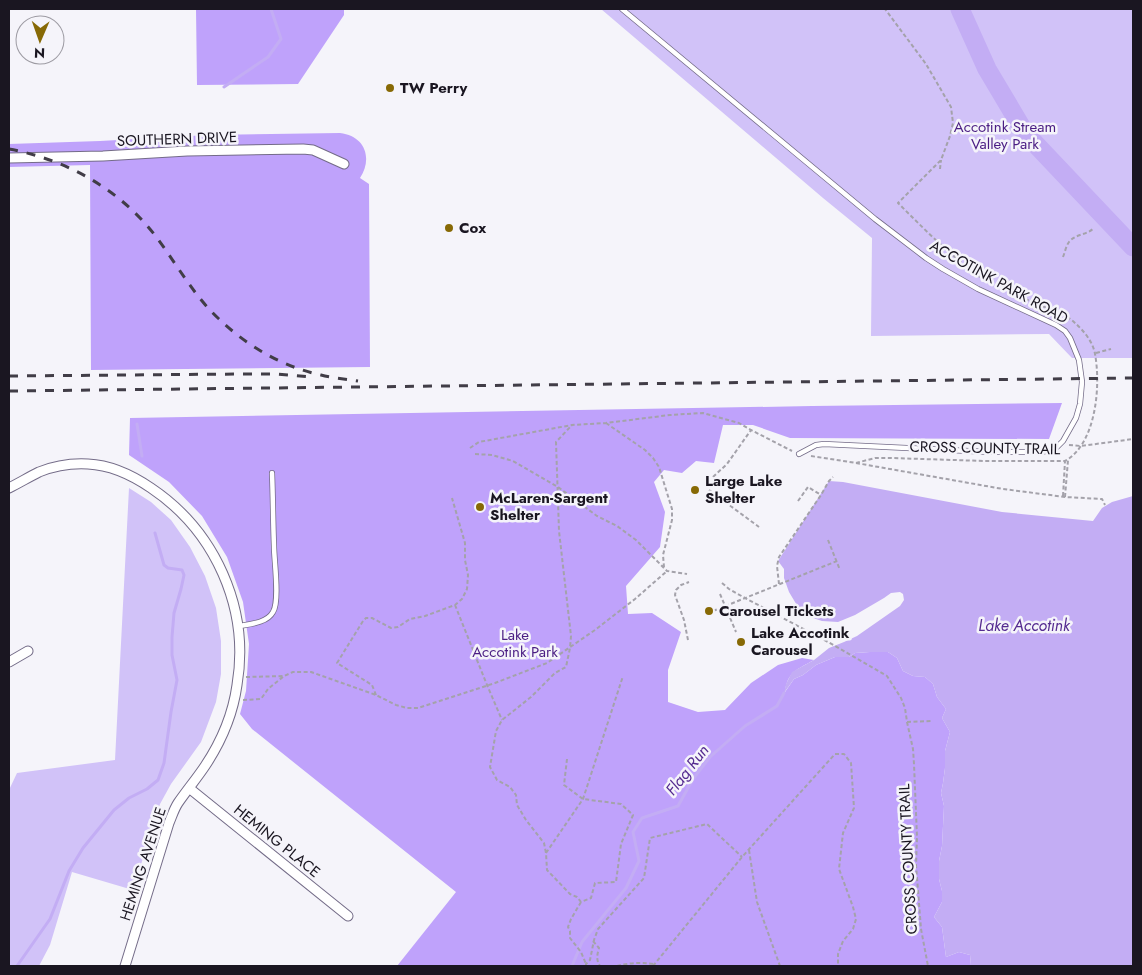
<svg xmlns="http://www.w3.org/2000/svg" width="1142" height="975" font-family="Jost,sans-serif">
<rect width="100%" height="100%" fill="#f5f4fa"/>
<path fill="#d1c2f8" d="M601,9h532v349h-61l-23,-24 -178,2 1,-98 -49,-40z
M129,488l22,14 20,18 19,27 15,29 11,32 5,33v33l-5,28 -15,40 -30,42 -11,20 -27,86 -61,-18 -22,73 -11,21h-30v-176l8,-17 98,-13z"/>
<path fill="#bfa2fb" d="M196,9h148v6l-46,69 -101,1z
M340,133c25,3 33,25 20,45l9,6 1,183 -279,3 -1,-205 -81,2v-23l91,-3 108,-6z
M1062,403l-13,36 -259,-1 -37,-13h-30l-9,38 -18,-2 -14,12 -18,-3 -10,12 11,30 -5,35 -34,39 2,28 24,-1 29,19 -13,38v32l30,10 27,-2 26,-27 27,-18 24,-7 12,2c-16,9 -27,12 -29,32l9,-13 9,-4 13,-10 19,-8h14l6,-4 15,-1h18l9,6 6,13 10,5 12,1 8,7 4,13 9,12 -4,9 8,14 -5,19v17l-2,15 -2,10 3,13 -2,40 -3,15v18l3,12v11l-8,15 8,10 4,30 13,-5 11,3 1,11h-574l59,-74 -204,-163 -12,-15 6,-23 3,-47 -6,-42 -16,-45 -25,-41 -33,-34 -40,-27 1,-37 682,-12z"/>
<path fill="#c3adf4" d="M829,481l14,1 159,30 91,9 9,-13 10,-6 21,-6v470h-162l-1,-11 -11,-3 -13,5 -4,-30 -8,-10 8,-15v-11l-3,-12v-18l3,-15 2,-40 -3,-13 2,-10 2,-15v-17l5,-19 -8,-14 4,-9 -9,-12 -4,-13 -8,-7 -12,-1 -10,-5 -6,-13 -9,-6h-18l-15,1 -6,4h-14l-19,8 -13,10 -9,4 -10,14 2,-9 6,-12 22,-12 15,-12 15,-6 13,-6 43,-30 4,-6 -1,-6 -3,-2 -9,1 -7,5 -29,17 -17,7 -16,-1 -9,-3 -12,-6 -12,-20 -5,-14v-9l-6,-8z"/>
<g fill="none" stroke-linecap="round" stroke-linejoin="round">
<path stroke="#c3adf4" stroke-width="3" d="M224,87l44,-30 13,-18 -10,-30
M137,424l5,32
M17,966l33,-47 19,-48 14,-23 31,-38 15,-12 18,-9 11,-9 6,-17 7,-51 6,-32 -5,-25v-18l2,-24 7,-24 3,-14 -2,-5 -14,-2 -4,-3 -9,-32
M572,966l10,-24 44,-54 13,-27 -6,-29 9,-14 36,-12 15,-27 17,-22 35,-31 32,-20 7,-13"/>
<path stroke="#c3adf4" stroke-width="19" d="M960,9l27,60 38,64 108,114"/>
<defs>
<path id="lane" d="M622,9l253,210 51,39 17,11 35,20 78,36 9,6 5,7 9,22 3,22 -2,22 -4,14 -13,23 -6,6 -10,4 -9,1h-48l-166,-8 -8,1 -17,9
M239,626c11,-2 28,-3 34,-14 7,-11 1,-52 1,-66 -1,-24 -1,-49 -2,-73"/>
<path id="street" d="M9,158l94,-2 84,-5 116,-2 10,1 31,14
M9,488c10,-5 20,-11 30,-16 15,-6 32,-9 49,-8 23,1 44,11 63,24 64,43 99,120 86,197 -4,29 -16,57 -32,81 -8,12 -18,24 -27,37 -4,6 -6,13 -9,20l-44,143
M9,662l19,-11
M189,788l159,128"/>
</defs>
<use href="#lane" stroke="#746c88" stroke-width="6"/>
<use href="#street" stroke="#746c88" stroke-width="11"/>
<path stroke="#a4a2aa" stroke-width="2" stroke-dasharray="4 2.5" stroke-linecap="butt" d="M940,169l1,-9
M1063,257c2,-5 3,-11 6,-15 6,-8 18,-7 25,-14
M1096,353l15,-4
M606,423l39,27 8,8 6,9 13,42v11l-9,35 1,12
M1069,445l12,1 52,-7
M470,448l9,-6 93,-17 34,-2 64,-8 33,-2 36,10 12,7 41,21
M475,454l17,1 21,6 45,26 39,29 20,10 19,14 31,31 20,3
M811,456l45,7 19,-5h16l93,3h81c31,-17 36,-75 30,-107 -2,-12 -11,-23 -20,-31 -10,-10 -27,-14 -40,-20 -20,-8 -40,-17 -58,-28 -7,-5 -14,-12 -21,-17 -20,-17 -39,-36 -58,-55l43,-43 9,-24 3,-13 -2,-16 -25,-43 -41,-55
M856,463l147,26 62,8 37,2 3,6
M713,477l14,-13 24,-34
M709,490l50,37
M1063,496l2,-35
M1065,497l3,-37
M798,501l10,-14 13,8
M828,540l12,30
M722,583l7,6 16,9 83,44 59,34 14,22 4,10 2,14 6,27 1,15 3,73 -1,28 5,64 7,37
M779,584l-2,-18 2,-9 42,-62 8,-14 4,-4
M720,594l16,38
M455,605l32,80 15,35
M713,611l124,-50
M688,640l-4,-20 -9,-25 1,-5 5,-5 8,-3
M246,677l38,-1 9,-4h18l65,23 20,10 11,3h11l77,-25 52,-20 48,-33 40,-31 32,-28
M376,695l-4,-10 -35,-22 26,-42 3,-3h6l19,10 7,-1 12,-8 15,-3 30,-11 7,-6 5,-10 1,-14 -3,-15v-17l-13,-45
M243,700l18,-1 7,-10 16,-13
M907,722l25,-1
M567,759l-3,26 19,14 38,5 12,11 -12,29 -5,38 -21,1 -4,15 -10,4 -4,-5 -7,-3 -23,-24 -1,-17 -2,-10 -18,-23 -9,-15 -1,-10 -6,-8 -13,-7 -7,-13 6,-36 6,-11 29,-23 24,-24 11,-6 4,-19 1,-12 -12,-105 -3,-89 16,-17
M749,850l8,52 23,64
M546,853l37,-54 40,-123
M581,902l-10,17 -3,8 2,4v7l11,14 5,12
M593,941l6,7c-2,7 -3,12 1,18
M586,966v-2l4,-4 4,-20 4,-11 46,-51 6,-40 57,-14 35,33
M617,966c12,-3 24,-4 37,-2
M653,966l89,-109 93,-103h9l7,9 3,45 -11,25 -4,36 14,38 3,12 -3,10 -10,12 -5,13v12"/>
<use href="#lane" stroke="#fff" stroke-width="4.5"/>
<use href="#street" stroke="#fff" stroke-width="9"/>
<path stroke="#413d47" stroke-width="3" stroke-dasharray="9 9" stroke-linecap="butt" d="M9,149c59,11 112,41 148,89 21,28 37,58 62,81 28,27 64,48 102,56 12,3 25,4 37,6
M9,376l232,-2h34l36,3
M9,391l1124,-13"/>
</g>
<g fill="#876905" stroke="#f5f4fa" stroke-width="2">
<circle cx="390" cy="88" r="5"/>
<circle cx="449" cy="228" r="5"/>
<circle cx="695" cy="490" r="5"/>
<circle cx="480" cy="507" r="5"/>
<circle cx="709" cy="611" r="5"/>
<circle cx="741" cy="642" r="5"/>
</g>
<g text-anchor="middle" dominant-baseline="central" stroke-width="5" stroke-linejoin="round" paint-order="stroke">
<g font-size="15" font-weight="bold" fill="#1a1621" stroke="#f5f4fa" text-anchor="start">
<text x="400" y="88">TW Perry</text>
<text x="459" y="228">Cox</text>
<text x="705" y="481">Large Lake<tspan x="705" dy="17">Shelter</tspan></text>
<text x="490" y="498">McLaren-Sargent<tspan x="490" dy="17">Shelter</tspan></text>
<text x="719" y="611">Carousel Tickets</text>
<text x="751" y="633">Lake Accotink<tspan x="751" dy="17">Carousel</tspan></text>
</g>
<g font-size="15" fill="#4a1d83" stroke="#f5f4fa">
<text x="1005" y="127">Accotink Stream<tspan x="1005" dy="17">Valley Park</tspan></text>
<text x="515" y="635">Lake<tspan x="515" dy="17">Accotink Park</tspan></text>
</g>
<g font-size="15" fill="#1a1621" stroke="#f5f4fa">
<text transform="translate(177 139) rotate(-2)">SOUTHERN DRIVE</text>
<text transform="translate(999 282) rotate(29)">ACCOTINK PARK ROAD</text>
<text transform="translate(985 448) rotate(1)">CROSS COUNTY TRAIL</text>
<text transform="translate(277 841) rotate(39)">HEMING PLACE</text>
<text transform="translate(908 859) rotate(-93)">CROSS COUNTY TRAIL</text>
<text transform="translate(143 864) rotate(-72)">HEMING AVENUE</text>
</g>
<g font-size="16" font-style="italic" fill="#552b90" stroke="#f5f4fa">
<text x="1024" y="625">Lake Accotink</text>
<text transform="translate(687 770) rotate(-52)">Flag Run</text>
</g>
</g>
<rect width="1142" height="975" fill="none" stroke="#1a1621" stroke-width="20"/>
<g transform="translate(40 40) rotate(182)"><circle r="24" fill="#f5f4fa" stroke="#9d9ba3"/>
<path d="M0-4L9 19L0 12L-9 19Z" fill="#876905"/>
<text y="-8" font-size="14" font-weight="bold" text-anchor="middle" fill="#1a1621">N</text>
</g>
</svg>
